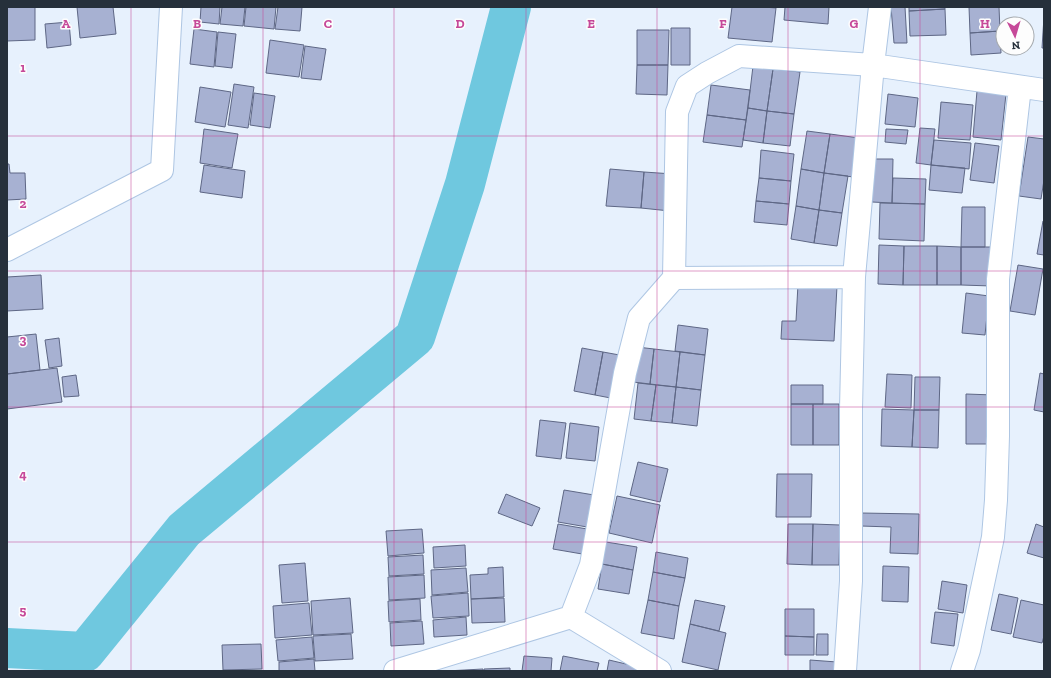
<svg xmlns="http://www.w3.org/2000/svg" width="1051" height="678" font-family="'Zilla Slab',serif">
<rect width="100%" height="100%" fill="#e7f1fd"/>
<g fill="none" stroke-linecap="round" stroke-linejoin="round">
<path stroke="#6fc8df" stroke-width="40" d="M7,648l78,4 99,-122 231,-193 50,-153 46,-177"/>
</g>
<path fill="#a7b1d2" stroke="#5e6785" d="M7,7h28v33l-28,1z
M77,7h36l3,27 -36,4z
M201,7h19l-1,17 -19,-2z
M222,7h23l-2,19 -23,-2z
M246,7h30l-2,22 -30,-3z
M278,7h24l-2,24 -25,-2z
M732,7h32l12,1 -4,34 -44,-4z
M785,7h44l-1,17 -44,-4z
M891,7h14l2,36h-13z
M909,7h36v2l-36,2z
M969,7h30l1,24 -30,2z
M945,9l1,26 -36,1 -1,-25z
M1044,17v31h-2z
M69,22l2,23 -24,3 -2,-24z
M671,28h19v37h-19z
M194,29l23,3 -3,35 -24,-3z
M637,30h32l-1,35h-31z
M1000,31l1,22 -30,2 -1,-22z
M218,32l18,2 -4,34 -17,-2z
M270,40l34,5 -5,32 -33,-4z
M305,46l21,3 -5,31 -20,-2z
M637,65h31l-1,30 -31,-1z
M753,66l20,3 -6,42 -19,-3z
M773,69l27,3 -6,42 -27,-3z
M234,84l20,3 -6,41 -20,-3z
M711,85l39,5 -4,30 -39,-5z
M200,87l31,5 -6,35 -30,-5z
M977,91l29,3 -5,46 -28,-3z
M254,93l21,3 -5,32 -20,-3z
M888,94l30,4 -3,29 -30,-3z
M941,102l32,3 -3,35 -32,-2z
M748,108l19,3 -4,32 -20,-3z
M767,111l27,3 -4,32 -27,-3z
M707,115l39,5 -4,27 -39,-5z
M920,128l15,1 -4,36 -15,-2z
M204,129l34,5 -6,34 -32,-5z
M886,129l22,1 -2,14 -21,-2z
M807,131l23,3 -6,39 -23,-4z
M830,134l29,4 -6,39 -29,-4z
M1028,137l16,2v41l-3,19 -22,-3z
M934,140l37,3 -2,26 -38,-4z
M975,143l24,3 -5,37 -24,-3z
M761,150l33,4 -3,27 -32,-3z
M873,159h20l-1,44 -20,-1z
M7,164h2l1,9h15l1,26 -19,1z
M204,165l41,6 -3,27 -42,-6z
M931,165l34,3 -3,25 -33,-3z
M610,169l34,3 -3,36 -35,-2z
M801,169l23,4 -5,37 -23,-4z
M644,172l29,2 -3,37 -29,-3z
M824,173l24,3 -6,37 -23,-3z
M759,178l32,3 -2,23 -33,-3z
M893,178l33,1 -1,25 -33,-1z
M756,201l33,3 -2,21 -33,-3z
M880,203l45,1 -1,37 -45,-2z
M796,206l23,4 -5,33 -23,-4z
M962,207h23v40h-24z
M819,210l23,3 -5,33 -23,-3z
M1043,221h1v34l-7,-1z
M879,245l25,1 -1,39 -25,-1z
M904,246h33v39h-34z
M937,246l24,1v38h-24z
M961,247h31v39l-31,-1z
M1018,265l25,4 -8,46 -25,-4z
M41,275l2,34 -36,2v-34z
M798,284l39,2 -3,55 -53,-2 1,-18h14z
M966,293l23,3 -4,39 -23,-2z
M678,325l30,4 -3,26 -30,-4z
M36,334l4,36 -33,4v-37z
M59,338l3,28 -13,2 -4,-28z
M637,347l17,2 -4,35 -17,-2z
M582,348l21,4 -8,43 -21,-4z
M654,349l26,3 -4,35 -26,-3z
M603,352l22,4 -9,43 -21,-4z
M680,352l25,3 -4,35 -25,-3z
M57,368l5,34 -55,7v-35z
M1040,373l4,1v38l-10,-2z
M887,374l25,1 -1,33 -26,-1z
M76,375l3,21 -15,1 -2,-20z
M915,377h25l-1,33h-25z
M638,383l18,2 -5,36 -17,-2z
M656,385l20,2 -4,36 -21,-2z
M791,385h32v19h-32z
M676,387l25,3 -4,36 -25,-3z
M966,394l28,1 -1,49h-27z
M791,404h22v41h-22z
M813,404h26v41h-26z
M882,409l32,1 -2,37 -31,-1z
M914,410h25l-1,38 -26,-1z
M540,420l26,3 -5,36 -25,-3z
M570,423l29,4 -4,34 -29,-3z
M638,462l30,7 -8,33 -30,-7z
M777,474h35l-1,43h-35z
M564,490l36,6 -7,32 -35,-6z
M506,494l34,14 -8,18 -34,-13z
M617,496l43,9 -8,38 -43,-10z
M861,513l58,1 -1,40 -28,-1 1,-26 -30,-1z
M558,524l35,6 -5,25 -35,-6z
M788,524h25l-1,41 -25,-1z
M813,524l27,1 -1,40h-27z
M1036,524l8,3v31l-17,-5z
M422,529l2,24 -36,3 -2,-25z
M606,542l31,5 -4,23 -31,-6z
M465,545l1,21 -32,2 -1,-21z
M656,552l32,6 -3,20 -32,-6z
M423,555l1,19 -35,2 -1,-19z
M305,563l3,38 -26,2 -3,-38z
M602,564l31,6 -4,24 -31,-5z
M883,566l26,1 -1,35 -26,-1z
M503,567l1,30 -33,2 -1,-24 18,-1v-6z
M466,568l2,24 -36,3 -1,-25z
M653,572l32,6 -6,28 -31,-6z
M424,575l1,23 -36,2 -1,-23z
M942,581l25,4 -4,28 -25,-4z
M468,593l1,23 -36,2 -2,-22z
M999,594l19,4 -7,36 -20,-4z
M350,598l3,35 -40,2 -2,-34z
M504,598l1,24 -33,1 -1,-24z
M420,599l1,21 -32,2 -1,-21z
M648,600l31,6 -5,33 -33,-6z
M695,600l30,6 -6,25 -29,-7z
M1021,600l23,5v31l-2,7 -29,-6z
M309,603l3,32 -37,3 -2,-32z
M785,609h29v28l-29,-1z
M935,612l23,2 -4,32 -23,-3z
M466,617l1,18 -33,2 -1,-17z
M422,621l2,23 -33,2 -1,-23z
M690,624l36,9 -8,37 -36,-8z
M351,634l2,25 -38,2 -2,-25z
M817,634h11v21h-12z
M785,636l29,1v18h-29z
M312,637l2,21 -36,3 -2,-21z
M261,644l1,25 -39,1 -1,-25z
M524,656l28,2 -1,13h-29z
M563,656l36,7 -2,8h-37z
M314,659l1,12h-36v-9z
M609,660l34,8v3h-36z
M810,660l27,2v9h-27z
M510,668v3h-26v-2z
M483,669v2h-37z"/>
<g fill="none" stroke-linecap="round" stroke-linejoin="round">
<defs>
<path id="minor" d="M7,250l155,-80 9,-163
M674,278l180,-1
M571,617l20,-52 34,-192 14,-55 35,-40 3,-166 10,-26 20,-13 32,-17 134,9 171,25
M395,671l176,-54 89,54
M845,671l6,-90v-172l3,-132 19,-212 7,-58
M962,671l7,-21 24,-113 3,-37 2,-64v-157l22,-192"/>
</defs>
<use href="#minor" stroke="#aec6e3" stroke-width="24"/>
<use href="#minor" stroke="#fff" stroke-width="22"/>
</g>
<path fill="none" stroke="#c64999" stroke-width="1" stroke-opacity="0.55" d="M131,7v664M263,7v664M394,7v664M526,7v664M657,7v664M788,7v664M920,7v664M7,136h1037M7,271h1037M7,407h1037M7,542h1037"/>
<g font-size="13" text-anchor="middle" font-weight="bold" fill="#c64999" stroke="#fdfdfd" stroke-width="3" stroke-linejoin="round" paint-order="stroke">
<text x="66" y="28">A</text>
<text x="197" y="28">B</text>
<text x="328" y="28">C</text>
<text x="460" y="28">D</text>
<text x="591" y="28">E</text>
<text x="723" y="28">F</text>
<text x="854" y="28">G</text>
<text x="985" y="28">H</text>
<text x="23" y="72">1</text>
<text x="23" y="208">2</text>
<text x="23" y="344">3</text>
<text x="23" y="479">4</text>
<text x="23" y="615">5</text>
</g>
<rect width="1051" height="678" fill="none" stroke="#26303b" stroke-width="16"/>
<g transform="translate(1015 36) rotate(175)"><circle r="19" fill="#fdfdfd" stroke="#a7abaf"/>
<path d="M0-3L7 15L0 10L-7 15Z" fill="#c64999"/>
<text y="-6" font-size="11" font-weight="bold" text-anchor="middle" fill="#26303b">N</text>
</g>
</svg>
